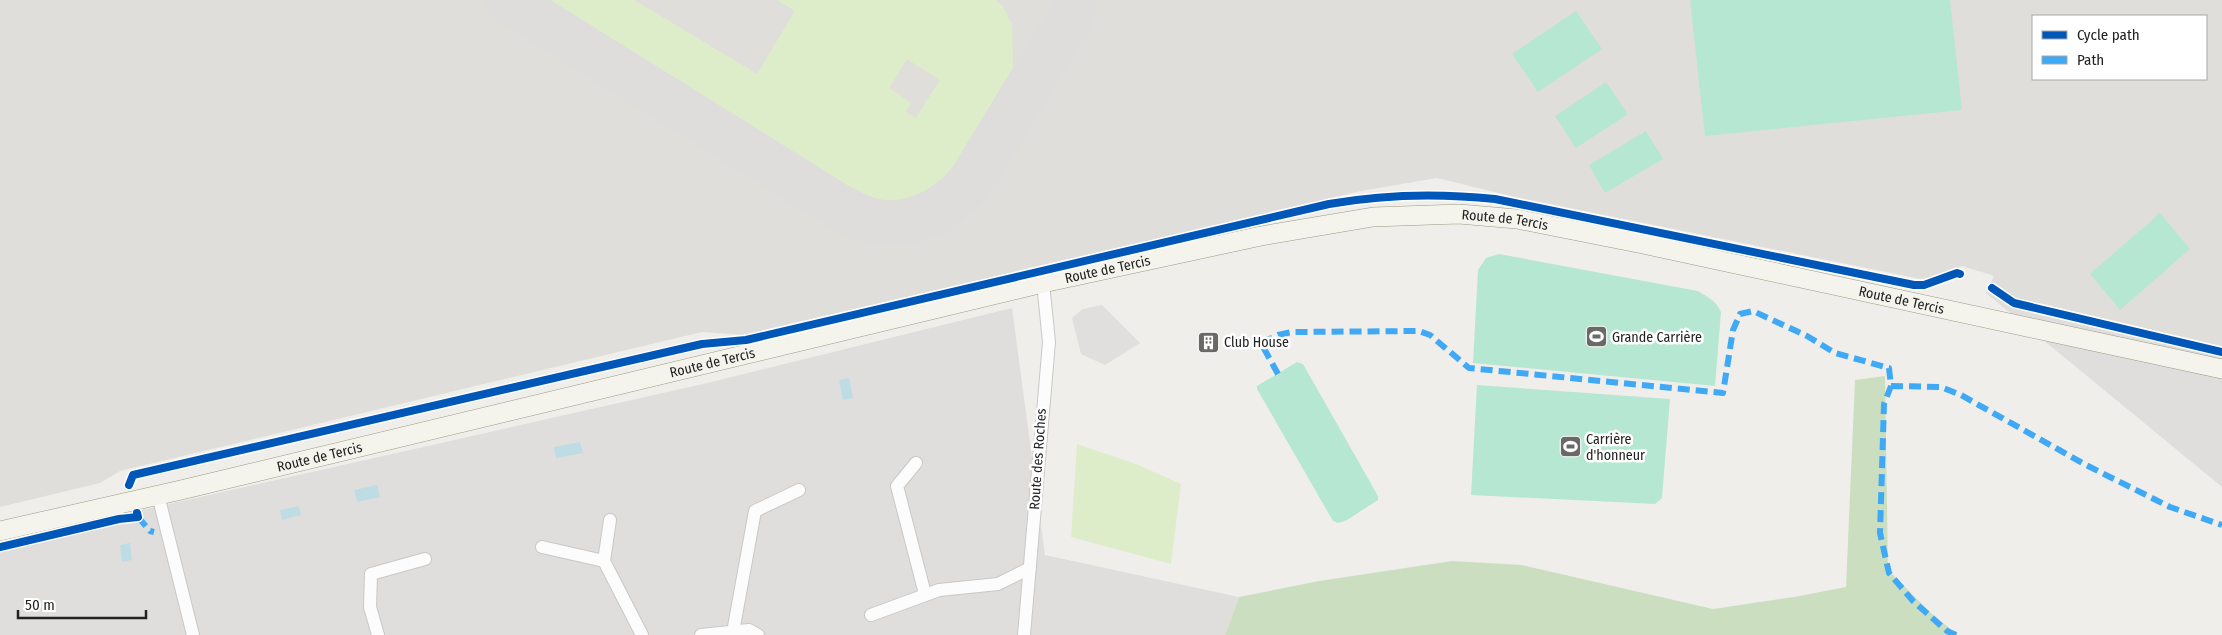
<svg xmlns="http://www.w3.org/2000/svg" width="2222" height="635" font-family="'Fira Sans Condensed',sans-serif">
<rect width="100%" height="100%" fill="#f0eeeb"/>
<path fill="#dfdedc" d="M2222,0v487l-236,-194 43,-92 177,-122v-63z
M1012,308l33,247 194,42 -14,38h-1225v-93l703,-158z"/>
<path fill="#e0deda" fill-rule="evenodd" d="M0,0h2222v348l-208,-48 -13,-13 -3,-10 -36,-11 -23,11 -18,2 -406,-82 -78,-19 -76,13 -617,144 -42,-3 -582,139 -20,12 -100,24zM2033,16h173v63h-173z"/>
<path fill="#ddedca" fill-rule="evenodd" d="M544,0h90l123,74 38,-63 -18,-11h219l7,7 9,18 1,43 -8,18c-14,24 -29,48 -43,72 -6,10 -13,25 -22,32 -27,19 -59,17 -86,2zM907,59l33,21 -24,38 -10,-6 5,-9 -22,-15z
M1077,444l59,20 45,20 -10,80 -100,-27z"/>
<path fill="#cbdfc0" d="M1885,376l3,194 43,43 27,22h-733l14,-38 80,-16 133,-20 70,4 191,44 81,-12 52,-10 9,-207z"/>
<path fill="#b6e7d2" d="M1690,0h260l12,110 -257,26z
M1576,11l26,38 -64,43 -26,-38z
M1606,82l22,32 -52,34 -21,-32z
M1646,131l17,28 -58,34 -16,-28z
M2160,213l30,36 -70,61 -30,-36z
M1499,254l199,37c10,6 18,10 23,21l-6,74 -242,-23 5,-93 8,-12z
M1297,362l6,2 75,132v4l-31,20 -9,3 -5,-2 -76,-132v-3z
M1477,385l193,14 -8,99 -7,6 -184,-9z"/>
<path fill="#e0dfde" d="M1102,305l38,38 -35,22 -24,-11 -9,-36 11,-9z"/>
<path fill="#bedce3" d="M849,378l4,20 -10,2 -4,-20z
M580,442l3,11 -27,5 -2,-11z
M377,485l3,12 -23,5 -3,-12z
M299,506l2,9 -19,5 -2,-10z
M130,543l2,17 -10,2 -2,-17z"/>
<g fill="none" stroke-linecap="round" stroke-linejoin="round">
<path stroke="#dedddc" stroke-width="46" d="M507,0l329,205c8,4 16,9 24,12 42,17 85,-4 111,-36l98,-161 4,-12v-8"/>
<defs>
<path id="minor" d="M916,463l-19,23 28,108
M158,495l35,140
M610,520l-6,41 38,74
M542,547l62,14
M871,615l68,-25 59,-6 32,-16
M733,632l22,-121 44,-21
M378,635l-8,-28 1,-33 54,-15
M701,635l48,-5 9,5
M1024,635l25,-293 -6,-59"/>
<g id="secondary">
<path id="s1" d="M0,531l181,-41 862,-207 218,-47 112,-19 86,-3 58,5 126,25 579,125"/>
</g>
</defs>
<use href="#minor" stroke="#c9c8c7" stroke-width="14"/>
<use href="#secondary" stroke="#999b81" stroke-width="20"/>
<use href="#minor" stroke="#fdfcfc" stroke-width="12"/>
<use href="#secondary" stroke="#f4f4ed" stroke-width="19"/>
<path stroke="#3fa9f5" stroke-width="6" stroke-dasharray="12 6" stroke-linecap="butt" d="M1278,374l-17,-31 17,-8 14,-3 127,-1 11,4 39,33 254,25 10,-63 7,-16 13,-3 54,25 28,17 54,15 2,18 -7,18 -4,129 9,40 24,28 34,30 9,4
M1891,386l50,1 20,8 125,70 84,42 52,18
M138,517l12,14 4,1"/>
<defs>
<path id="cycleway" d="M1992,288l22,15 208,49
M129,485l4,-10 569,-131 44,-4 583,-136c56,-10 109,-11 166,-5l419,86h10l33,-12 3,1
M0,547l119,-28 19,-2 -1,-4"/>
</defs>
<use href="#cycleway" stroke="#fff" stroke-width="11"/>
<use href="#cycleway" stroke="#0057b8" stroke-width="8"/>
</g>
<defs>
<symbol id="stadium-square" viewBox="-11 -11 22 22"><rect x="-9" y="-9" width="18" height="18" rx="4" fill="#6a6968" stroke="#fff"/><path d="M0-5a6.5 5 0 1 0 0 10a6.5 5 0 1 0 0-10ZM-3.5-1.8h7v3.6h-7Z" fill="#fff"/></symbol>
<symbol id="building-square" viewBox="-11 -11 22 22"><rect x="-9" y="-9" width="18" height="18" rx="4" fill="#6a6968" stroke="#fff"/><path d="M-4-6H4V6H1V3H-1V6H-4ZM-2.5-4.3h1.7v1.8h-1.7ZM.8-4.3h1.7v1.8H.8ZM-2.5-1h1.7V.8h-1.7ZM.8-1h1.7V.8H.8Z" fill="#fff"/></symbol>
</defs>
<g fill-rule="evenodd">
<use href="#stadium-square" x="1584" y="324" width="25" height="25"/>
<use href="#building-square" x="1196" y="330" width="25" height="25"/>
<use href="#stadium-square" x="1558" y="434" width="25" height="25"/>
</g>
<g text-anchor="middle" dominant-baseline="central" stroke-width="5" stroke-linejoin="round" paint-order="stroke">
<g font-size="14" fill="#222" stroke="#fff">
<text stroke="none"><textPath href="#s1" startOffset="1541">Route de Tercis</textPath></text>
<text stroke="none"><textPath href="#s1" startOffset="1138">Route de Tercis</textPath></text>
<text stroke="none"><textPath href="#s1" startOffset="1946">Route de Tercis</textPath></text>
<text stroke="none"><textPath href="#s1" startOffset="732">Route de Tercis</textPath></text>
<text stroke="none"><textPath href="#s1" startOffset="328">Route de Tercis</textPath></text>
<text transform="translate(1038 459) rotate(-86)">Route des Roches</text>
</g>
<g font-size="14" fill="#222" stroke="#fff" text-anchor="start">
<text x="1612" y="337">Grande Carrière</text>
<text x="1224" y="342">Club House</text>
<text x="1586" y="439">Carrière<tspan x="1586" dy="16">d'honneur</tspan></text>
</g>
</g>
<rect x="2032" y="15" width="175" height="65" fill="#ffffff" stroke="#a7a7a7"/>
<rect x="2042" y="31" width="25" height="8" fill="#0057b8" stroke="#a7a7a7"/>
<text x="2077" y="40" font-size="15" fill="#222222">Cycle path</text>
<rect x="2042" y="56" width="25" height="8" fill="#3fa9f5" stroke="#a7a7a7"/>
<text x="2077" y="65" font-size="15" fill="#222222">Path</text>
<path d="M18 610v8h128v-8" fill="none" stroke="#222222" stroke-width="2.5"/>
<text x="25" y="610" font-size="15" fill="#222222" stroke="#ffffff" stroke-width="4" paint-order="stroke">50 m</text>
</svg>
